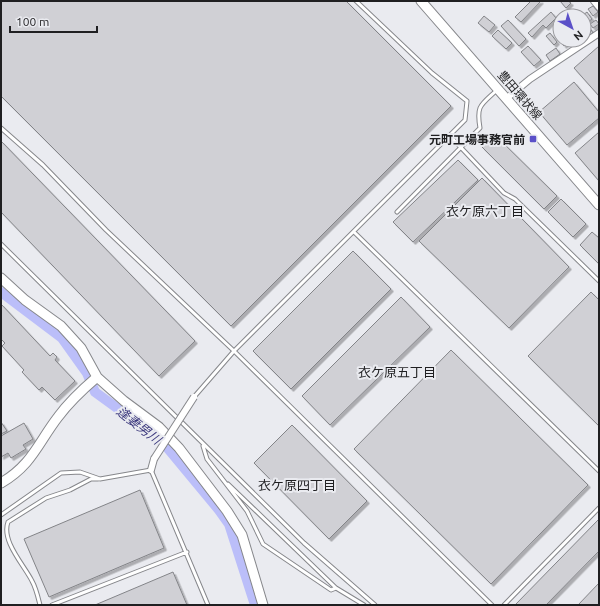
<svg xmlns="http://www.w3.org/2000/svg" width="600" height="606" font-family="Ubuntu,'Noto Sans JP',sans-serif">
<defs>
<filter id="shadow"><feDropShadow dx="2.5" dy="2.5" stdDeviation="0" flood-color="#0004"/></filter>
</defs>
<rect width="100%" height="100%" fill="#eaebf0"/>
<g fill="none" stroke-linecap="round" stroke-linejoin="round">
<path stroke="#bbbef9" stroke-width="10" d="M1,292l61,46 25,35 8,19 66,48 58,70 10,14 26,81"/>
</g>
<path fill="#d0d0d5" stroke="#838488" filter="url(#shadow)" d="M1,1h345l105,105 -220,220 -230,-230z
M531,1h10l-20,21 -6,-5z
M560,1h8l3,2 -5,5z
M593,6l5,6 -5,4 -5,-7z
M551,12l5,6 -10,10 -3,-3 -11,12 -4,-4z
M587,12l5,7 -4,3 -5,-7z
M484,16l11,9 -6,7 -11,-9z
M508,20l18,19 -7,7 -18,-20z
M596,20l3,4 -6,4 -3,-4z
M590,28l3,5 -5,4 -4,-6z
M498,30l14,13 -6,6 -14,-13z
M550,33l7,9 -3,3 -8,-9z
M560,38v2h11l-7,6 -5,-7z
M528,46l13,14 -7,6 -13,-14z
M599,46v50l-25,-28z
M556,48l4,6 -10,7 -4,-6z
M574,82l25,30v6l-32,27 -28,-33z
M599,132v49l-24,-28z
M494,134l63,62 -13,13 -62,-62z
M1,141l194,200 -36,35 -158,-164z
M458,160l20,20 -65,62 -20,-20z
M482,178l87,89 -60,61 -90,-87z
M561,199l25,25 -13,13 -25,-25z
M592,232l7,6v26l-19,-19z
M353,251l38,38 -100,100 -38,-38z
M591,292l8,8v126l-71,-70z
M401,297l29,30 -100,98 -28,-29z
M1,304l49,52 3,-3 4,4 -2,3 20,21 -20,19 -13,-13 -3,3 -17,-18 2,-2 -22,-24 3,-3 -4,-4z
M451,350l137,135 -97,99 -137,-135z
M1,422l6,9 -6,3z
M24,423l9,16 -10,6 3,4 -15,9 -3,-5 -7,4v-21z
M292,425l75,76 -38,38 -75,-76z
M140,490l24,58 -115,49 -25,-58z
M599,519v32l-53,54h-31z
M173,572l14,33h-92z
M599,583v22h-21z"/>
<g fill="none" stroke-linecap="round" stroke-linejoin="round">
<defs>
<path id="lane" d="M1,128l42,37 63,65 128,121 258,254
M450,136l54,57 11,6 84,82
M397,212l83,-84c-4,-23 1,-23 17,-38
M355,233l244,238
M1,244l303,299 71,62
M194,397l40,-46 231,-231 2,-19 -35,-28 -76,-72
M203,446l4,13 40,52 16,33 68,46 5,-2 -108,-104
M1,515l60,-42 19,-1 20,7 51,-9 57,135
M336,588l28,17
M40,605c-2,-8 -4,-17 -8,-24 -8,-16 -31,-40 -24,-59l38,-24 24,-8 21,-11h7
M52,605l135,-53
M504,605l95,-97"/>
<path id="street" d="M594,1l5,6
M507,98l23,-19 69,-46
M151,470l3,-11"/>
<path id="secondary" d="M421,1l178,204
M1,278l24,22 36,26 20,22 16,29 27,24 35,26 20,21 48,63 15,24 21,70
M1,483c31,-18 37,-40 57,-66 11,-15 25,-28 39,-40"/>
</defs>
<use href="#lane" stroke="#86878b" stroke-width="5"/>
<use href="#street" stroke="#86878b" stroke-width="8"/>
<use href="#secondary" stroke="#86878b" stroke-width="11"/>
<use href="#lane" stroke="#fff" stroke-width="3"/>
<use href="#street" stroke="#fff" stroke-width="6"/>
<use href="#secondary" stroke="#fff" stroke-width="9"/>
<defs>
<path id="street-bridge" d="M154,459l40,-62"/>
</defs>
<use href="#street-bridge" stroke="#86878b" stroke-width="8" stroke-linecap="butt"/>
<use href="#street-bridge" stroke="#fff" stroke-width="6"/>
</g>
<rect fill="#5b50c8" stroke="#eaebf0" stroke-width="1.5" x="529" y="135" width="8" height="8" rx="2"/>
<g text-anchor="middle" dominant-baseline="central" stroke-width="4" stroke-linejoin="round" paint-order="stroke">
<g font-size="12" fill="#1f1f21" stroke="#eaebf0">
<text transform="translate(520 95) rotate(49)">豊田環状線</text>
</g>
<g font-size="12" font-weight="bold" fill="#1f1f21" stroke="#eaebf0" text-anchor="end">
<text x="525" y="139">元町工場事務官前</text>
</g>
<g font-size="13" fill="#1f1f21" stroke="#eaebf0">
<text x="485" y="211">衣ケ原六丁目</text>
<text x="397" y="372">衣ケ原五丁目</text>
<text x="297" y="485">衣ケ原四丁目</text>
</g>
<g font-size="13" font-style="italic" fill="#3d3a7e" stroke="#eaebf0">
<text transform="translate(139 425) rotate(38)">逢妻男川</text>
</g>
</g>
<rect width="600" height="606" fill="none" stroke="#1f1f21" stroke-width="4"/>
<g transform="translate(572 28) rotate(140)"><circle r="19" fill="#eaebf0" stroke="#99999d"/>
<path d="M0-3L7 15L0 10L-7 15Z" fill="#5b50c8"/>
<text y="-6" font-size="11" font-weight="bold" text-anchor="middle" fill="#1f1f21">N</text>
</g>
<path d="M10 26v6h87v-6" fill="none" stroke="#1f1f21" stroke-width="2"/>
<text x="16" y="26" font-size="12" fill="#1f1f21" stroke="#eaebf0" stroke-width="3" paint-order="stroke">100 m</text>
</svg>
